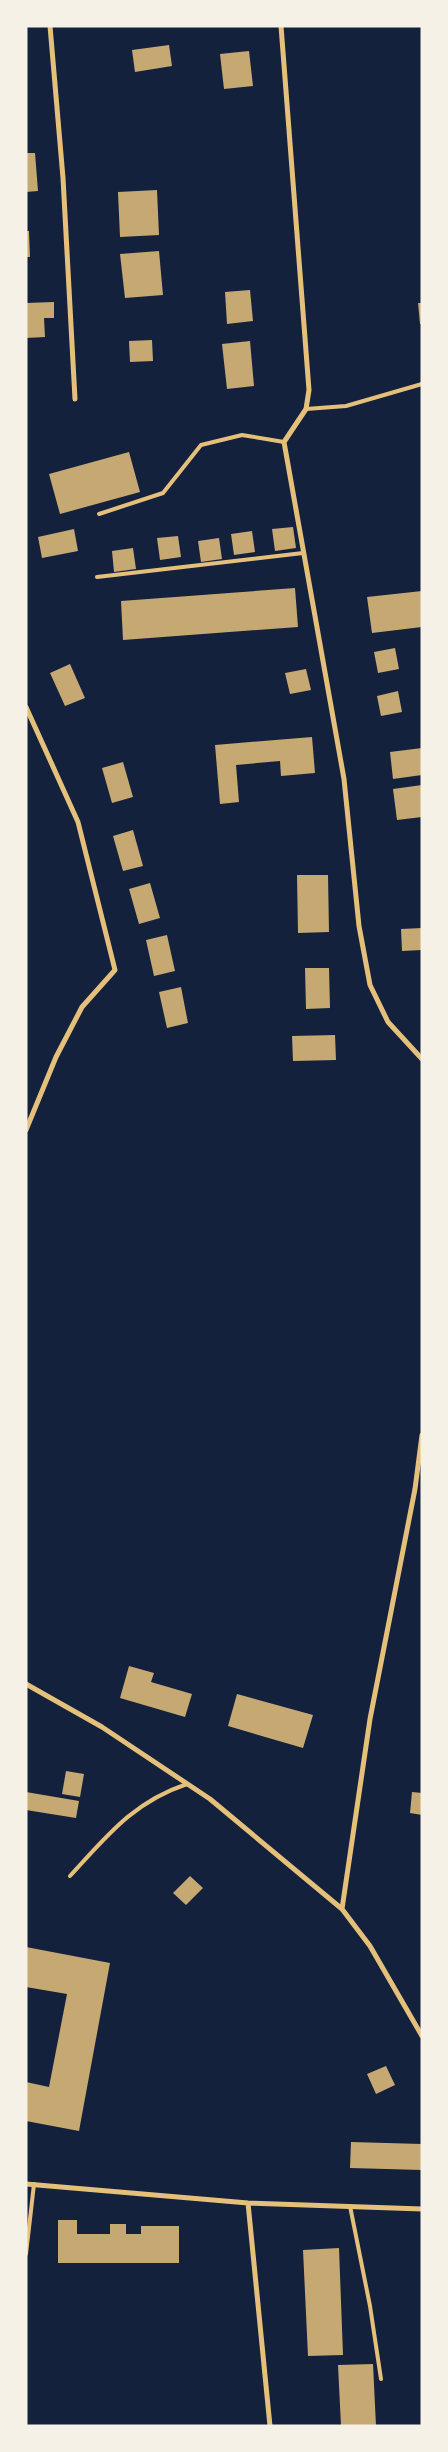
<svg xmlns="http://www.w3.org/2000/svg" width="448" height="2452" font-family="'Source Sans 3',sans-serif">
<rect width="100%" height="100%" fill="#14213d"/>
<path fill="#c6a872" d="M169,45l3,21 -37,6 -3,-22z
M249,51l4,35 -29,3 -4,-35z
M26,153h9l3,38 -12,1z
M157,190l2,45 -39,2 -2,-45z
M26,231h3l1,26h-4z
M159,251l4,44 -38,3 -5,-44z
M250,290l3,31 -26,3 -2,-32z
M54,302v16h-10l1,19 -19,1v-35z
M418,303h4v21h-2z
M152,340l1,21 -23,1 -1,-21z
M250,341l4,45 -27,3 -5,-45z
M129,452l11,40 -80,22 -11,-40z
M293,527l3,21 -21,3 -3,-22z
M74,529l4,22 -36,7 -4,-21z
M252,531l3,21 -21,3 -3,-21z
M178,536l3,21 -21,3 -3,-22z
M219,538l3,21 -21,3 -3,-21z
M133,548l3,21 -22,3 -2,-21z
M295,588l3,39 -175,13 -2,-39z
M422,591v36l-50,6 -5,-36z
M395,648l4,21 -21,4 -4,-21z
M70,664l15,34 -20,8 -15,-33z
M306,669l5,21 -21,4 -5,-21z
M398,691l4,21 -21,4 -4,-20z
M312,737l3,36 -34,3 -1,-15 -44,4 3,37 -19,2 -5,-59z
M422,748v27l-29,4 -3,-27z
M123,762l10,35 -21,6 -10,-35z
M422,785v32l-25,3 -4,-31z
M133,830l10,36 -20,5 -10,-35z
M297,875h31l1,57 -31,1z
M150,883l10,35 -21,6 -10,-35z
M422,928v22l-20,1 -1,-22z
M167,935l8,36 -21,5 -8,-36z
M305,968h24l1,40 -24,1z
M181,987l7,36 -21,5 -8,-36z
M335,1035l1,25 -43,1 -1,-25z
M129,1666l25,7 -3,9 41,12 -7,23 -65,-19z
M237,1694l76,21 -10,33 -75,-22z
M66,1771l18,3 -4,23 -18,-3z
M26,1792l53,9 -3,17 -50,-8z
M412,1792l10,1v22l-12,-2z
M190,1876l13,12 -17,17 -13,-12z
M26,1947l84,16 -31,168 -53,-10v-39l23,5 18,-93 -41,-7z
M386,2066l9,19 -19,9 -9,-20z
M351,2142l71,2v26l-72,-2z
M58,2220h19v14h33v-10h16v10h15v-8h38v37h-121z
M339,2248l4,107 -35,1 -5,-106z
M373,2364l3,62h-35l-3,-61z"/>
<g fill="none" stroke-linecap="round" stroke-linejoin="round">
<path stroke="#e5c07b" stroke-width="4" d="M306,409l40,-3 76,-22
M99,514l64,-21 38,-48 41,-10 42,7
M97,577l206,-24
M70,1876c37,-40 63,-74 117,-92
M350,2206l20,100 11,73
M26,2254l8,-70"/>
<path stroke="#e5c07b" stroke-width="5" d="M50,26l13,152 12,221
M281,26l28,364 -3,19 -22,33 60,337 15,147 11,59 18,37 34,37
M26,707l52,115 37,148 -33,37 -26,50 -30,73
M26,1684l76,43 108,72 132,110 28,37 52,90
M342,1909l28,-190 45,-230 7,-54
M26,2184l222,19 174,6
M248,2203l22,223"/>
</g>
<rect width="448" height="2452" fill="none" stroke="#f6f1e7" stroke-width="55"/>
</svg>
